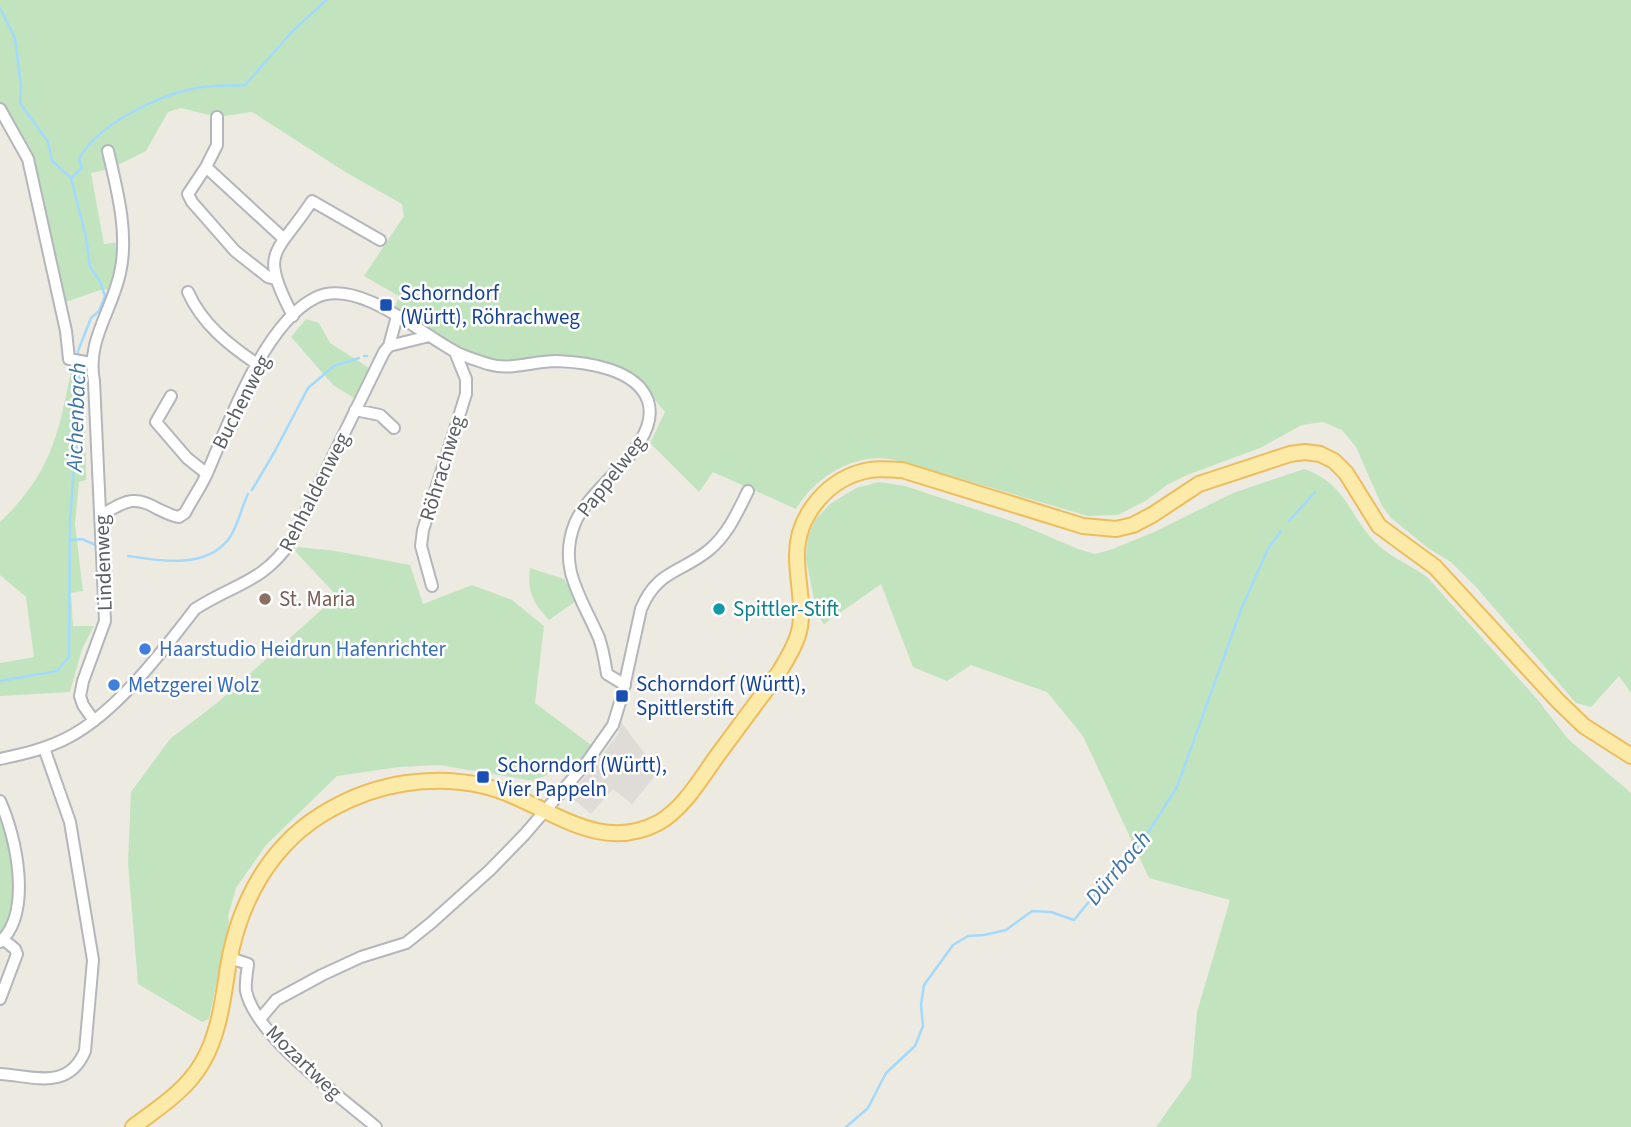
<svg xmlns="http://www.w3.org/2000/svg" width="1631" height="1127" font-family="'Source Sans 3',sans-serif">
<rect width="100%" height="100%" fill="#edeae2"/>
<path fill="#dfdcd7" d="M621,722l37,50 -26,32 -19,-15 -22,25 -21,-18 48,-62z"/>
<path fill="#c1e4bf" d="M0,0h1631v693l-12,-17 -28,31 -15,-4 -100,-116 -25,-25 -23,-14 -37,-30 -10,-14 -25,-57 -14,-17 -19,-8 -21,3 -42,23 -73,27 -20,10 -20,15 -29,15 -30,1 -181,-53c-9,-2 -19,-5 -28,-5 -35,1 -65,22 -83,51l-83,-37 -14,20 -49,-49 15,-31 -28,-33 -15,-9 -121,-8 -45,-15 -62,-38 5,-13 -35,-20 40,-60 -2,-12 -55,-31 -95,-61 -35,5 -36,-9 -13,4 -22,39 -36,18 -19,4 13,71 17,-2 -7,47 -14,1 -40,14 -32,-145 -28,-49z
M306,319l13,4 11,20 39,25 -15,30 -21,-13 -42,-48z
M72,367l12,2 2,111 -7,2 -4,42 8,67 -12,2 2,33h21l-12,23 -12,43 -70,4v-33l34,-6 -8,-60 -26,-22v-53c52,-50 58,-87 72,-155z
M1304,469c47,16 46,55 80,81 13,10 29,17 43,27l110,122 31,40 63,54v334h-475l35,-49 6,-66 33,-112 -81,-22 -66,-142 -36,-44 -76,-27 -24,16 -34,-14 -32,-83 -57,40 -7,-10 -11,-55 2,-22 7,-17 15,-16 26,-16 23,-6 26,4 112,37 61,26 17,5 18,-5 41,-17 79,-39z
M298,547l38,4 74,14 13,39 49,-19 40,15 32,26 -9,77 59,44 -12,11 -48,23 -95,-16 -40,2 -62,9 -71,69 -30,43 -8,28 1,6 -20,97 -7,3 -64,-38 -10,-121 3,-71 39,-53 47,-36 120,-107 -42,-45z
M530,568l34,11 12,22 -27,19c-16,-18 -22,-27 -19,-52z
M0,815c19,29 21,91 0,119z"/>
<g fill="none" stroke-linecap="round" stroke-linejoin="round">
<path stroke="#a3dafc" stroke-width="2.5" d="M0,8l15,30 6,48 -1,17 28,39 4,19 19,17 15,59 4,30 10,14 5,15 -6,15 -8,7 -13,33v7
M71,178l11,-10 -3,-9c19,-35 79,-64 118,-71 15,-3 33,-2 48,-3l46,-52 35,-33
M364,356h3
M252,490l23,-39 33,-63 26,-22 25,-8
M1289,521l26,-29
M72,540l10,-1 16,7
M128,556c33,5 76,13 100,-16 10,-13 13,-32 20,-46
M0,681l57,-10 12,-14 1,-134 5,-74 4,-15 -4,-42 3,-8v-20
M846,1127l22,-19 18,-35 29,-27 8,-20 -2,-21 3,-20 29,-40 15,-9 16,-1 22,-5 26,-19 19,1 23,8 41,-50 27,-28 35,-55 65,-180 26,-58 13,-18"/>
<defs>
<path id="minor" d="M0,109l28,50 38,172 3,28 22,4
M206,167l11,-22v-28
M275,279l-7,-2 -33,-26 -43,-49 -4,-8 18,-27 77,71
M188,292c14,32 41,53 69,72
M293,316c-35,-67 -17,-60 19,-115l68,39
M389,346l8,-30
M171,396l-15,26 31,36 20,16
M355,410l25,5 14,13
M101,515c24,-13 32,-21 57,-6 7,3 13,7 21,8l6,-4c7,-14 17,-27 23,-42 21,-49 57,-148 107,-173 41,-21 104,34 139,53 10,6 23,9 34,13 23,7 45,-3 68,-3 31,1 81,8 92,40 14,43 -58,85 -73,122 -18,45 7,75 24,115 4,11 6,24 8,36l18,11
M432,586l-11,-40 2,-16 43,-136v-15l-11,-27
M94,721l-11,-16 -3,-9 3,-15 22,-60 -11,-240c-8,-40 18,-70 26,-108 9,-39 -3,-84 -12,-122
M0,759c23,-5 46,-10 67,-21 48,-24 95,-86 128,-129 40,-26 68,-26 97,-69l92,-188 5,-6 40,-10
M0,801c16,35 33,111 0,141
M230,958l18,6c-1,9 -3,19 -2,27 10,46 95,106 130,136
M0,999l17,-45 -2,-5 -11,-9
M260,1019l16,-19 46,-25 39,-18 45,-14 25,-20 59,-53 35,-36 62,-72 26,-37 9,-29 19,-87c16,-39 40,-36 68,-59 19,-16 28,-37 39,-59
M0,1074c34,2 68,17 85,-23l8,-91 -23,-138 -26,-74"/>
<path id="major" d="M133,1127c25,-19 53,-36 69,-64 17,-28 21,-64 26,-96 11,-66 43,-125 103,-158 46,-26 101,-35 153,-23 59,14 111,70 174,37 27,-15 44,-47 62,-71 20,-27 40,-54 60,-81 8,-14 17,-28 20,-44 4,-22 -3,-47 -3,-70 -1,-42 32,-80 73,-87 10,-2 22,0 32,0l181,56 33,3 17,-4 19,-10 47,-31 91,-30 15,-2 15,2 14,7 12,12 33,53 56,41 123,134 26,25 47,30"/>
</defs>
<use href="#minor" stroke="#b3b6ba" stroke-width="14"/>
<use href="#major" stroke="#edbd5c" stroke-width="18"/>
<use href="#minor" stroke="#fff" stroke-width="10"/>
<use href="#major" stroke="#fceba8" stroke-width="14"/>
</g>
<g fill="#1a4fb4" stroke="#fff" stroke-width="2.5">
<rect x="379" y="298" width="14" height="14" rx="3.5"/>
<rect x="615" y="689" width="14" height="14" rx="3.5"/>
<rect x="476" y="770" width="14" height="14" rx="3.5"/>
</g>
<circle fill="#8d6e63" stroke="#fff" stroke-width="2.5" cx="265" cy="599" r="7"/>
<circle fill="#0f9aa8" stroke="#fff" stroke-width="2.5" cx="719" cy="609" r="7"/>
<g fill="#3f7fe0" stroke="#fff" stroke-width="2.5">
<circle cx="145" cy="649" r="7"/>
<circle cx="114" cy="685" r="7"/>
</g>
<g text-anchor="middle" dominant-baseline="central" stroke-width="5" stroke-linejoin="round" paint-order="stroke">
<g font-size="21" fill="#164399" stroke="#fff" text-anchor="start">
<text x="400" y="293">Schorndorf<tspan x="400" dy="24">(Württ), Röhrachweg</tspan></text>
<text x="636" y="684">Schorndorf (Württ),<tspan x="636" dy="24">Spittlerstift</tspan></text>
<text x="497" y="765">Schorndorf (Württ),<tspan x="497" dy="24">Vier Pappeln</tspan></text>
</g>
<g font-size="21" fill="#5b5f63" stroke="#fff">
<text transform="translate(241 402) rotate(-63)">Buchenweg</text>
<text transform="translate(442 468) rotate(-73)">Röhrachweg</text>
<text transform="translate(611 476) rotate(-52)">Pappelweg</text>
<text transform="translate(314 492) rotate(-63)">Rehhaldenweg</text>
<text transform="translate(103 563) rotate(-92)">Lindenweg</text>
<text transform="translate(304 1062) rotate(44)">Mozartweg</text>
</g>
<g font-size="21" fill="#785e54" stroke="#fff" text-anchor="start">
<text x="279" y="599">St. Maria</text>
</g>
<g font-size="21" fill="#0d838f" stroke="#fff" text-anchor="start">
<text x="733" y="609">Spittler-Stift</text>
</g>
<g font-size="21" fill="#366cbe" stroke="#fff" text-anchor="start">
<text x="159" y="649">Haarstudio Heidrun Hafenrichter</text>
<text x="128" y="685">Metzgerei Wolz</text>
</g>
<g font-size="23" font-style="italic" fill="#3f75a5" stroke="#fff">
<text transform="translate(76 417) rotate(-88)">Aichenbach</text>
<text transform="translate(1118 868) rotate(-50)">Dürrbach</text>
</g>
</g>
</svg>
